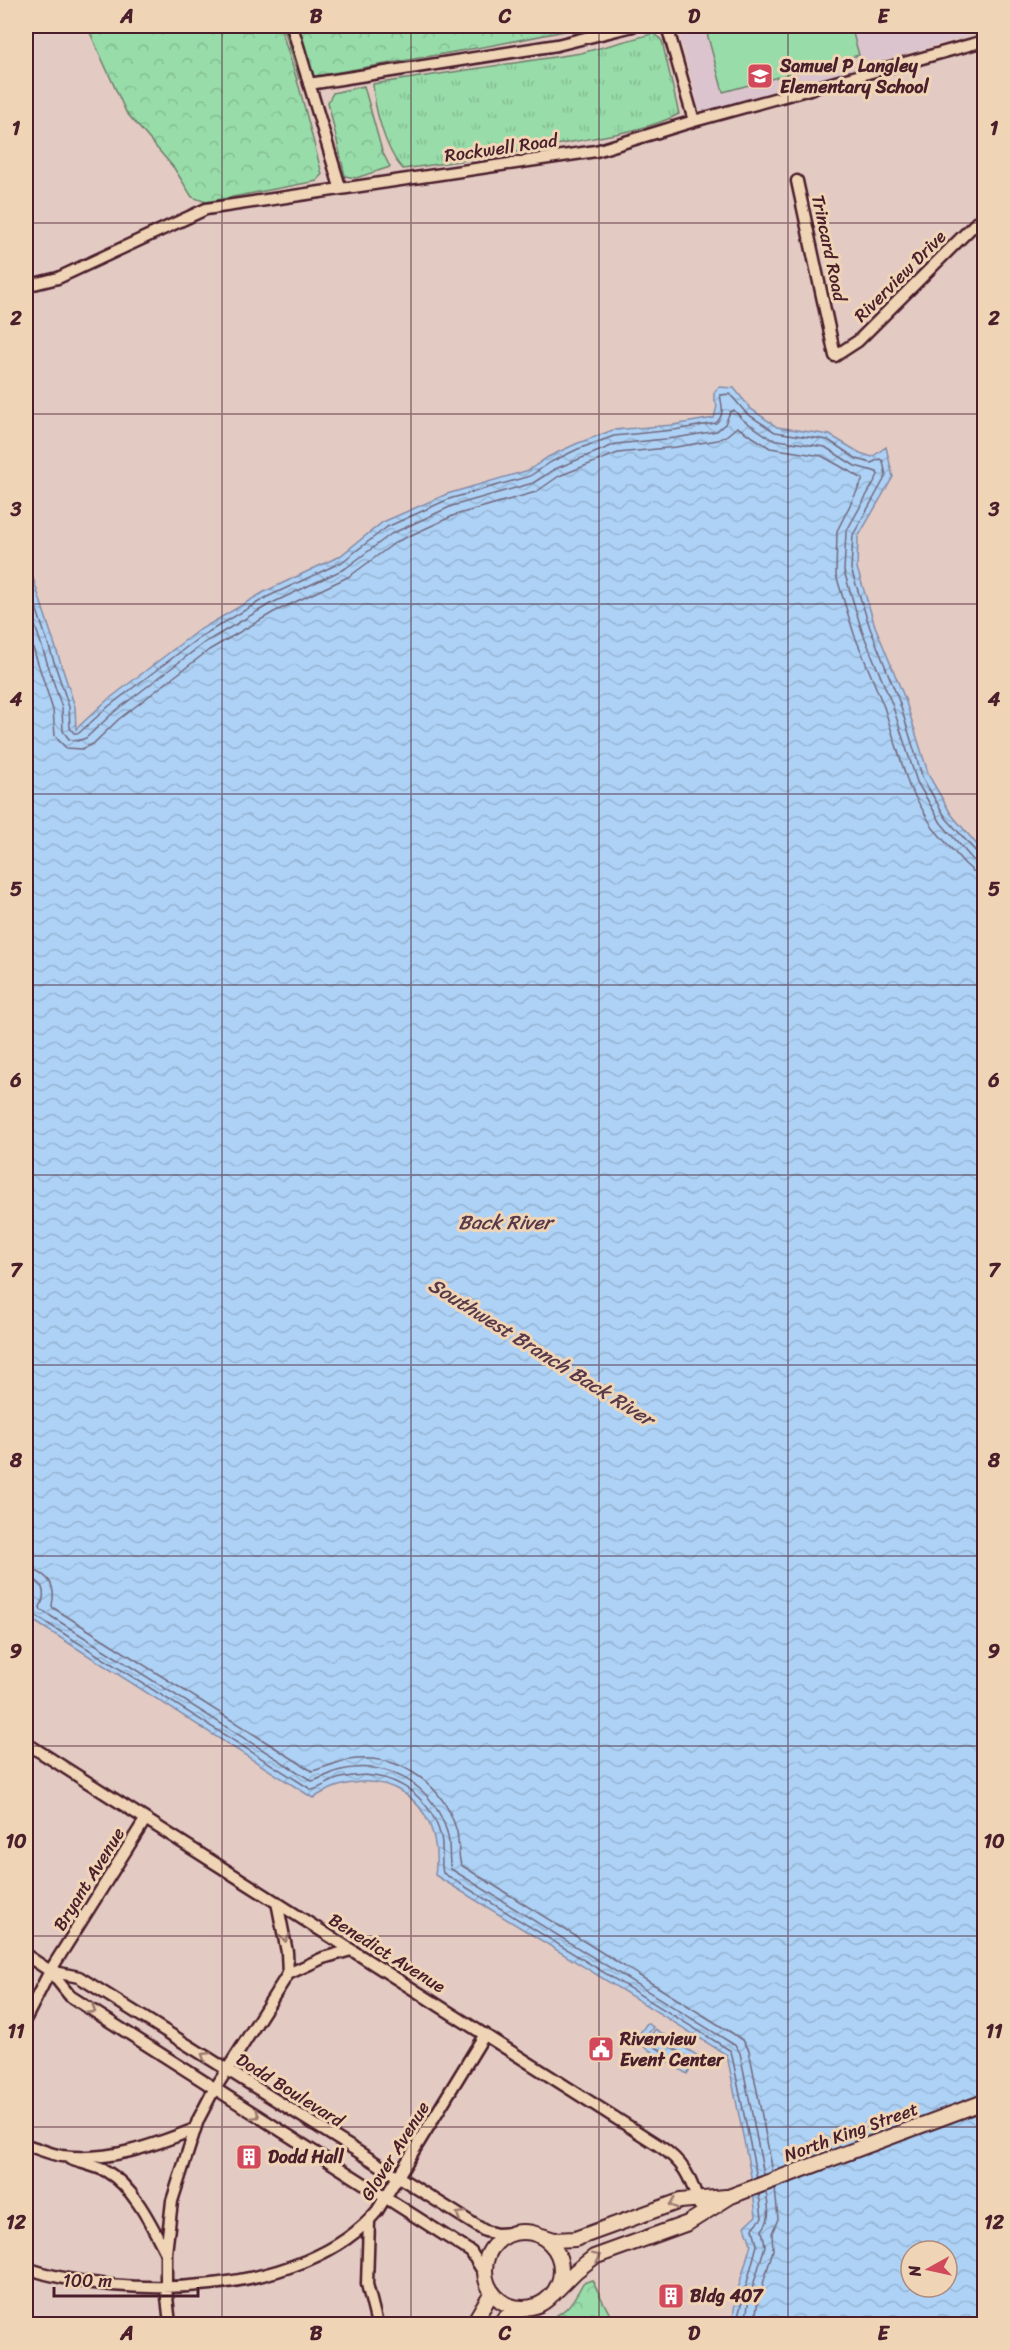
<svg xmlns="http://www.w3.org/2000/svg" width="1010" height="2350" font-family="Sriracha,sans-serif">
<defs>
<pattern id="grass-tufts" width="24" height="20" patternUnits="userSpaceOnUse" patternTransform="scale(1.5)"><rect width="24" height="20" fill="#97dca9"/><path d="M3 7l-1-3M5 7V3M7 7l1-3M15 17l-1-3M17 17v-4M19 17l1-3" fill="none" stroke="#84bc92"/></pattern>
<pattern id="forest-crowns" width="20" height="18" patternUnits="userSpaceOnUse" patternTransform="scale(1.5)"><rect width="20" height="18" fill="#97dca9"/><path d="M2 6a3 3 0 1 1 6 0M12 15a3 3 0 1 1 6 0" fill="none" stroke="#84bc92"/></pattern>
<pattern id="water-waves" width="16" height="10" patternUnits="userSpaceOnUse" patternTransform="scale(1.5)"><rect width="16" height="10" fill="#add2f6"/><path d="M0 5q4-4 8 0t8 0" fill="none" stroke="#96b4d3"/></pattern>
</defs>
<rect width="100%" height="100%" fill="#e3cbc4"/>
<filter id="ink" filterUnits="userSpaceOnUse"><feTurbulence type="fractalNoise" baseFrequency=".0167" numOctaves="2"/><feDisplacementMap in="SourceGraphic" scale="12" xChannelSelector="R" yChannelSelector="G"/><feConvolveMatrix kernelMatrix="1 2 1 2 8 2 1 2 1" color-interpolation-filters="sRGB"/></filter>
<g filter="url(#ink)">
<path fill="#dbc4ce" d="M677,26h307v5l-283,82z"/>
<path fill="url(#grass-tufts)" stroke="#707e6a" stroke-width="1.5" d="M655,33l7,8 17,73c-31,16 -69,21 -102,27 -58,11 -116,20 -174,28 -17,-17 -29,-61 -30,-85l208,-31z"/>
<path fill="url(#forest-crowns)" stroke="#707e6a" stroke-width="1.5" d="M87,26h193l20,64 22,84 -5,7 -111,21 -14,-5 -18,-29 -48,-56z
M283,26h307l-96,19 -195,34z
M364,86l18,65 8,16 -34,11 -11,-2 -17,-74 5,-9z
M592,2280l18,35 -8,9h-64c27,-11 32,-16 45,-41z"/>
<path fill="#97dca9" stroke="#707e6a" stroke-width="1.5" d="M705,26h146l8,29 -136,37z"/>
<path fill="url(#water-waves)" stroke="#858aa5" stroke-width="1.5" fill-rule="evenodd" d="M719,387l15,1 16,20 27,19 53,8 30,18 12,4 14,-10 7,30 -35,60 -1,31 18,58 30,73 24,77 22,38 33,39v1471h-256l5,-6 3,-22 15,-52 -6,-18 11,-10 -5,-40 -24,-121 -292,-180c11,-77 -57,-118 -122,-77l-287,-182v-13l5,-9 -5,-4v-1025l7,13 42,129 1,22 29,-27 91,-70 68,-40 76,-36 43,-34 64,-28 82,-24 19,-13 28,-13 37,-14 60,-5 41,-7 3,-12c-3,-8 -6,-13 2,-19zM911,2251h36v36h-36z
M647,2023l6,4 -13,19 -6,-4z
M655,2029l43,27 -11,18 -43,-27z"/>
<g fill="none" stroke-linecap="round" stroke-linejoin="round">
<path stroke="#72677c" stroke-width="1.5" d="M26,577l43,130 1,21 4,5h5l30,-27 91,-69 67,-40 75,-35 45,-35 62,-28 81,-23 21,-14 27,-13 36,-13 60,-6 42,-7c9,-8 6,-18 4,-28l10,-1 16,19 29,19 53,8 29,19 14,4 9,-4 3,2 3,15 -33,59 -2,34 19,59 29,73 24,78 23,39 32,36 6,2
M26,598l36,110 1,23 6,8 8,2 9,-3 28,-26 90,-69 66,-39 76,-36 45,-34 61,-28 81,-23 22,-14 61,-25 59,-6 42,-7 8,-7 5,-12 4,-2 8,9 29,20 54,8 30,19 22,6 1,3 -32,57 -2,39 18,60 30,73 25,78 24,41 32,37 11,4
M26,626l27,84 2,26 11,12 16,1 11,-5 26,-25 90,-69 65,-38 76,-36 46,-34 59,-27 81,-23 23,-16 59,-23 58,-6 42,-7 8,-4 11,-9 33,21 52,8 41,23 -26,52 -1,44 18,59 30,73 25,79 24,42 32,36 8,7 11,2
M26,1569c13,1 26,9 27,23 1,5 -1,10 -1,15l260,164c15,-4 28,-11 44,-12 48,-4 89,28 101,73 2,11 1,23 4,33l282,175 6,10 24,122
M26,1578c17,1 21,15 14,29l1,3 271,171c8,-2 17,-7 25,-10 50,-13 95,13 110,61 4,13 1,26 4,37l285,177 4,7 24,122
M26,1612l5,1 281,177c9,-2 19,-10 29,-12 45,-11 88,13 100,59 3,12 -1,25 2,36l288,178 26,127
M659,2039l28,18 -1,7h-4l-28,-18 1,-6z
M736,2324l21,-79 -4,-17 9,-10 -3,-24
M745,2324l4,-25 16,-53 -3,-16c10,-12 6,-23 4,-38
M754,2324l4,-23 15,-51 -1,-17 6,-14 -3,-31"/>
<defs>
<path id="minor" d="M292,26l48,161
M667,26l27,95
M309,84l248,-39 76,-19
M797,181l38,175 23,-15 126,-126
M26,286l32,-8 148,-69 390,-58 98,-30 290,-80
M26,1743l632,402c26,17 32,31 41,60
M277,1902l10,50 1,22
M26,1955l24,16 20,25 401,256 15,24
M50,1971l29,6 406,254 12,3 16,-1
M26,2018l24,-47 95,-151
M26,2145c11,3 24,9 36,11 46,6 90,-10 133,-27
M70,2159c12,4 25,7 36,12 28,16 46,55 60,82
M369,2222l-2,62 10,40
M26,2268c97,33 280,29 351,-57l108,-177
M170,2324l-4,-36v-35l6,-52 26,-81 13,-25 77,-121 35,-16 28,-8"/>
<path id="major" d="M485 2270a38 38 0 1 1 76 0a38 38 0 1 1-76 0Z
M542,2236l12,4 21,-1 105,-38 46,-4
M553,2294l23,-23 18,-14 94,-34 43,-27 253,-94
M473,2324l19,-32
M499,2324l12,-11 13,-4"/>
</defs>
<use href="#minor" stroke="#4a1f2b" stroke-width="15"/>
<use href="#major" stroke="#4a1f2b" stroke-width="18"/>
<use href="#minor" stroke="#efd4b6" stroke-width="10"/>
<use href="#major" stroke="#efd4b6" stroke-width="14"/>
</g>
<defs><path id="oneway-chevron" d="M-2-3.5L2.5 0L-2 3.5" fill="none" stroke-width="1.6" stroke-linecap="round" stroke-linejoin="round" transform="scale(1.5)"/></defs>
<g stroke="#9c7a70">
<use href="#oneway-chevron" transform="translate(285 1938) rotate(81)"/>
<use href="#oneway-chevron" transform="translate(92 2010) rotate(33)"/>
<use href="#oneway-chevron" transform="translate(205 2056) rotate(-148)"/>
<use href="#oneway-chevron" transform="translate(256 2115) rotate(32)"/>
<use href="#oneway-chevron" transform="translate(673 2204) rotate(163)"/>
<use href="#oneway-chevron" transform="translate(460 2215) rotate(-149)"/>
<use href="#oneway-chevron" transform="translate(597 2257) rotate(-26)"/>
</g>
</g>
<path fill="none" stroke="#4a1f2b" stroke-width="1.5" stroke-opacity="0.55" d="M222,26v2298M411,26v2298M599,26v2298M788,26v2298M26,223h958M26,414h958M26,604h958M26,794h958M26,985h958M26,1175h958M26,1365h958M26,1556h958M26,1746h958M26,1936h958M26,2127h958"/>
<defs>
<symbol id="school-square" viewBox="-11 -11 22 22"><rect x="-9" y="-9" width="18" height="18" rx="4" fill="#d1495b" stroke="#efd4b6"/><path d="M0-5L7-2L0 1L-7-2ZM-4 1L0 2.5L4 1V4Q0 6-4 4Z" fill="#fff"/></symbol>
<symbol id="civic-square" viewBox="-11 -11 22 22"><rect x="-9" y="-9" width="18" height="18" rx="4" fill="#d1495b" stroke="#efd4b6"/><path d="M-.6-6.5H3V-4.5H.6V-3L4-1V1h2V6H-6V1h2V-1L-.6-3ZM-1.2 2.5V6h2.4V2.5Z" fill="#fff"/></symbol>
<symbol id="building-square" viewBox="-11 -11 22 22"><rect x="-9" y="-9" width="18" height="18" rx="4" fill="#d1495b" stroke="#efd4b6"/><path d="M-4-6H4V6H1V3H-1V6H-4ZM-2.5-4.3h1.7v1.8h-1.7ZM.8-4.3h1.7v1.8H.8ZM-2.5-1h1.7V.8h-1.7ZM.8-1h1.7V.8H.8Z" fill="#fff"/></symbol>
</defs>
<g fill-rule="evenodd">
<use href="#school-square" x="745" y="61" width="30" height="30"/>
<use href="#civic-square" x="586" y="2034" width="30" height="30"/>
<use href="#building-square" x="234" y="2142" width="30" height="30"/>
<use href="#building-square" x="656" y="2281" width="30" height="30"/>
</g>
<g text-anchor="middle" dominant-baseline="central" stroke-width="6" stroke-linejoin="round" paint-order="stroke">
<g font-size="18" font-weight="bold" fill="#4a1f2b" stroke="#efd4b6" text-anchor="start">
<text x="780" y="66">Samuel P Langley<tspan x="780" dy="21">Elementary School</tspan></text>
<text x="620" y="2039">Riverview<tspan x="620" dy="21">Event Center</tspan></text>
<text x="268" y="2157">Dodd Hall</text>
<text x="690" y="2296">Bldg 407</text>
</g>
<g font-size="18" fill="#4a1f2b" stroke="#efd4b6">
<text transform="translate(501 148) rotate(-8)">Rockwell Road</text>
<text transform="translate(829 248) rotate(78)">Trincard Road</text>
<text transform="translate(900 276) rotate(-45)">Riverview Drive</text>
<text transform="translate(89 1879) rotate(-58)">Bryant Avenue</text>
<text transform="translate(387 1953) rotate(32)">Benedict Avenue</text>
<text transform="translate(290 2090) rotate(32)">Dodd Boulevard</text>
<text transform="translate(851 2132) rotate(-20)">North King Street</text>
<text transform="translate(395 2151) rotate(-58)">Glover Avenue</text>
</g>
<g font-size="20" font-style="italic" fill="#593a49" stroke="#efd4b6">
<text x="505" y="1222">Back River</text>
<text transform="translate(541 1352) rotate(32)">Southwest Branch Back River</text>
</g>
</g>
<rect width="1010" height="2350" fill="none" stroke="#efd4b6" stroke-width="66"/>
<g transform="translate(929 2269) rotate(262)"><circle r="28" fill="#efd4b6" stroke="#ad8c7e" stroke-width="1.5"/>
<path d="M0-4.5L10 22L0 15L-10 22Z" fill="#d1495b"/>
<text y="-9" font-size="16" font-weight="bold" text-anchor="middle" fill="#4a1f2b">N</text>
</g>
<path d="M54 2287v9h144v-9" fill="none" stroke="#4a1f2b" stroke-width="3"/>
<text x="63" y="2287" font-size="18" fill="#4a1f2b" stroke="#efd4b6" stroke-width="4.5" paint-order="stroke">100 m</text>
<rect x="33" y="33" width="944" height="2284" fill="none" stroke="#4a1f2b" stroke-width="2"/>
<g font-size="20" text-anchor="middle" font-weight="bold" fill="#4a1f2b">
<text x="127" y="23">A</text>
<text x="316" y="23">B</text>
<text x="505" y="23">C</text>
<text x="694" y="23">D</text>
<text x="883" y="23">E</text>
<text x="16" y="135">1</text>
<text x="994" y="135">1</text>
<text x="16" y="325">2</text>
<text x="994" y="325">2</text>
<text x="16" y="516">3</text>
<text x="994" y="516">3</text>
<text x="16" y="706">4</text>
<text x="994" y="706">4</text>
<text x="16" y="896">5</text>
<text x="994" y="896">5</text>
<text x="16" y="1087">6</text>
<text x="994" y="1087">6</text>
<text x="16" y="1277">7</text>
<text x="994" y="1277">7</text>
<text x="16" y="1467">8</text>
<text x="994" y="1467">8</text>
<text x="16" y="1658">9</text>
<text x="994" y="1658">9</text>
<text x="16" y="1848">10</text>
<text x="994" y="1848">10</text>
<text x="16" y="2038">11</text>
<text x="994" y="2038">11</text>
<text x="16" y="2229">12</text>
<text x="994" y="2229">12</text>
<text x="127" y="2340">A</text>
<text x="316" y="2340">B</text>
<text x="505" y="2340">C</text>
<text x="694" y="2340">D</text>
<text x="883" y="2340">E</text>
</g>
</svg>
